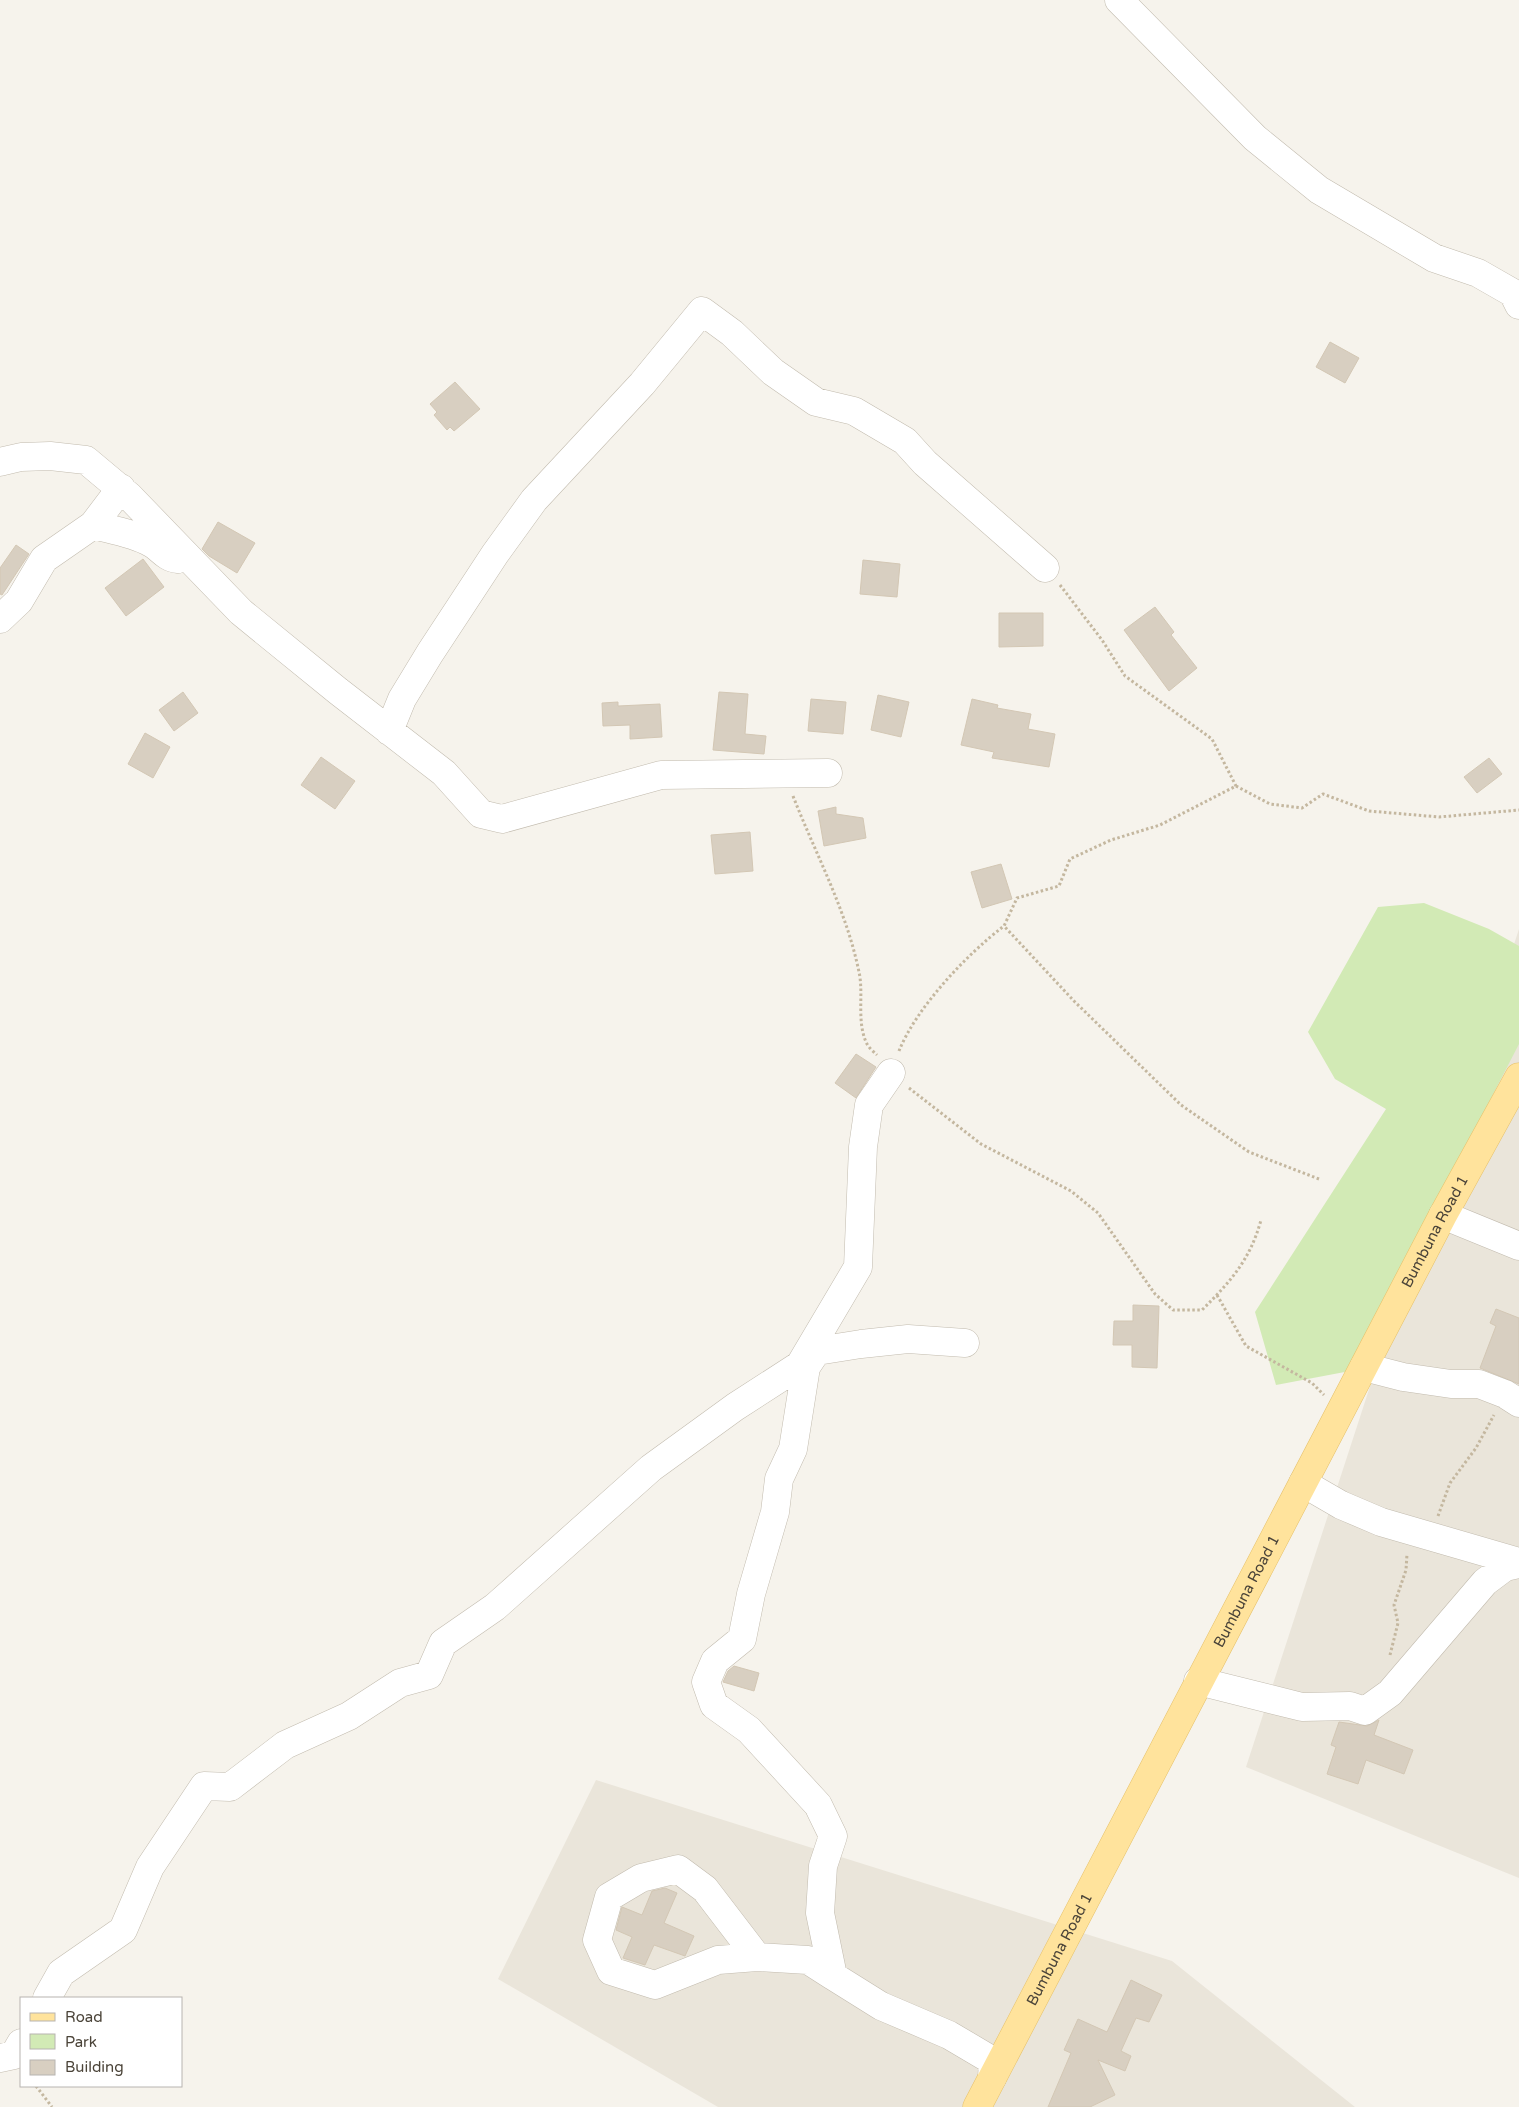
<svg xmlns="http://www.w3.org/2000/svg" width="1519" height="2107" font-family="'Varela Round',sans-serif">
<rect width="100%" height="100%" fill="#f6f3ec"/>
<path fill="#eae5da" d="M1519,929v949l-273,-111z
M596,1780l576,181 183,146h-637l-220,-128z"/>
<path fill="#d2eab5" d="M1424,903l65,26 30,17v98l-169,327 -74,14 -21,-73 131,-203 -51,-30 -27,-47 70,-125z"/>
<path fill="#d8cfc1" stroke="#d3c7b4" d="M1330,342l29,16 -14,25 -29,-16z
M455,382l25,27 -26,22 -4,-4 -3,3 -13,-15 3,-3 -7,-8z
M218,522l37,21 -18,30 -28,-17 -7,-7z
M16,545l13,9 -27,41 -2,-1v-26z
M143,559l21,28 -38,29 -21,-28z
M863,560l37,4 -3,33 -37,-3z
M1155,607l19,25 -3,3 26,33 -28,23 -45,-61z
M999,613h44v33l-44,1z
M183,692l15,21 -24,18 -15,-21z
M719,692l29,2 -3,40 21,2 -2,18 -51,-4z
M878,695l31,7 -8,35 -30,-7z
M811,699l35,3 -3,32 -35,-3z
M972,699l26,6 -1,3 34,6 -3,15 27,5 -6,33 -57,-9 2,-6 -33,-7z
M618,702v4l42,-2 2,33 -32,2v-14l-27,1 -1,-23z
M145,733l25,14 -17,31 -25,-14z
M321,757l34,24 -20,28 -34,-24z
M1489,758l13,16 -25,19 -13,-16z
M836,807v7l27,4 3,20 -42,8 -6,-35z
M750,832l3,39 -38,3 -4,-39z
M1001,864l11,35 -30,9 -11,-36z
M856,1054l20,13 -20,31 -21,-15z
M1133,1305l26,1 -2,62 -25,-1v-22h-19l1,-24h19z
M1496,1309l23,9v66l-39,-16 16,-42 -6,-3z
M734,1666l25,7 -5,18 -31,-9 5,-11z
M1379,1720l-5,15 39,15 -9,24 -38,-14 -8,24 -31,-10 9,-27 -5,-2 8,-23 28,4z
M665,1888l12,5 -13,30 30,13 -9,20 -31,-11 -9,20 -22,-7 9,-21 -16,-7 6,-23 20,8 10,-24z
M1131,1980l31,15 -13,27 -13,-4 -15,33 10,5 -6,15 -27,-11 17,35 -25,12h-42l23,-54 -7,-3 14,-31 29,13z"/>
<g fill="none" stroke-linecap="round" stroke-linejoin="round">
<defs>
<path id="minor" d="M1119,0l136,138 64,52 115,68 44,15 35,20 6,12
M0,462l21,-5 29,-1 36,4 43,36 112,116 97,79 106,82 37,41 21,5 159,-44 167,-2
M93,525c19,5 40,8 58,18 10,5 14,15 27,16
M0,619l19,-18 25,-42 49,-34 28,-37
M389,731l13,-32 28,-46 65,-99 39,-54 108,-116 60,-73 30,22 41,39 43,30 38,9 51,30 20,22 120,105
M1443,1215l76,31
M803,1362l14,-11 44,-7 47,-5 57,4
M1364,1367l39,10 48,7h28l26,10 14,9
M1303,1483l38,22 40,17 138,40
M1198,1681l104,26 48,-1 15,5 25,-18 95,-111 20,-15 14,-3
M757,1957l-52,-68 -27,-20 -37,9 -32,19 -12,43 14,31 44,14 63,-25 39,-3 51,3 25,16 -13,-63 3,-47 10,-30 -15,-31 -69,-75 -35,-25 -8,-23 9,-21 27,-22 9,-45 24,-82 4,-33 14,-30 13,-82 10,-15
M833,1976l48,30 68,29 44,26 -1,17
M47,1998l14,-25 62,-43 27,-63 54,-81 26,1 55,-42 64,-29 51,-33 29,-8 14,-32 52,-36 156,-139 84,-61 65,-42 58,-98 5,-120 6,-42 22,-32
M0,2058l14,-3 7,-12"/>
<g id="major">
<path id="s1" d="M977,2107l466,-892 76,-138"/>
</g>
</defs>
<use href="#minor" stroke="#c2bbae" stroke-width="29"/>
<use href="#major" stroke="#e6c16a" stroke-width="29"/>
<path stroke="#c4b79f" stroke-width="3" stroke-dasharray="2.5 2.5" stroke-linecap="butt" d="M1060,585l42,55 23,36 87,63 24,47
M793,796c23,59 53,113 66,176 5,22 -3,50 8,72 2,4 7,8 10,11
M899,1051c17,-43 68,-97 105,-125
M909,1088l72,56 90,47 27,22 57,81 18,16h29c29,-29 48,-50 59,-90
M1319,1179l-70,-27 -68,-47 -107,-104 -70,-75 13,-28 42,-12 11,-27 41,-19 49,-15 76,-39 34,18 32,4 21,-14 46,17 70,6 80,-7
M1217,1295l29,51 66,37 12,12
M1438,1516l12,-33 26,-35 18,-33
M1390,1655l8,-32 -4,-18 12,-35 1,-16
M36,2086l16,21"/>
<use href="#minor" stroke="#fff" stroke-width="28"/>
<use href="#major" stroke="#ffe39c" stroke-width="28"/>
</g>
<g text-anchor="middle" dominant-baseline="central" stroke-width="4" stroke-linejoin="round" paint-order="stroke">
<g font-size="15" fill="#4b4439" stroke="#fff">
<text stroke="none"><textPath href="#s1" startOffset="988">Bumbuna Road 1</textPath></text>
<text stroke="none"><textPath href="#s1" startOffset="582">Bumbuna Road 1</textPath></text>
<text stroke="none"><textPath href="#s1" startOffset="178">Bumbuna Road 1</textPath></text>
</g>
</g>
<rect x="20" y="1997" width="162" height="90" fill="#ffffff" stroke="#b7b4b0"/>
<rect x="30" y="2013" width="25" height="8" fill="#ffe39c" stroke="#b7b4b0"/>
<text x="65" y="2022" font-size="15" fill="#4b4439">Road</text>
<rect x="30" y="2034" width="25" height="15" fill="#d2eab5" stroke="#b7b4b0"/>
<text x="65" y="2047" font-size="15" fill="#4b4439">Park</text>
<rect x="30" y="2060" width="25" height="15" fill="#d8cfc1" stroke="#b7b4b0"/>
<text x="65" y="2072" font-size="15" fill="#4b4439">Building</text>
</svg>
